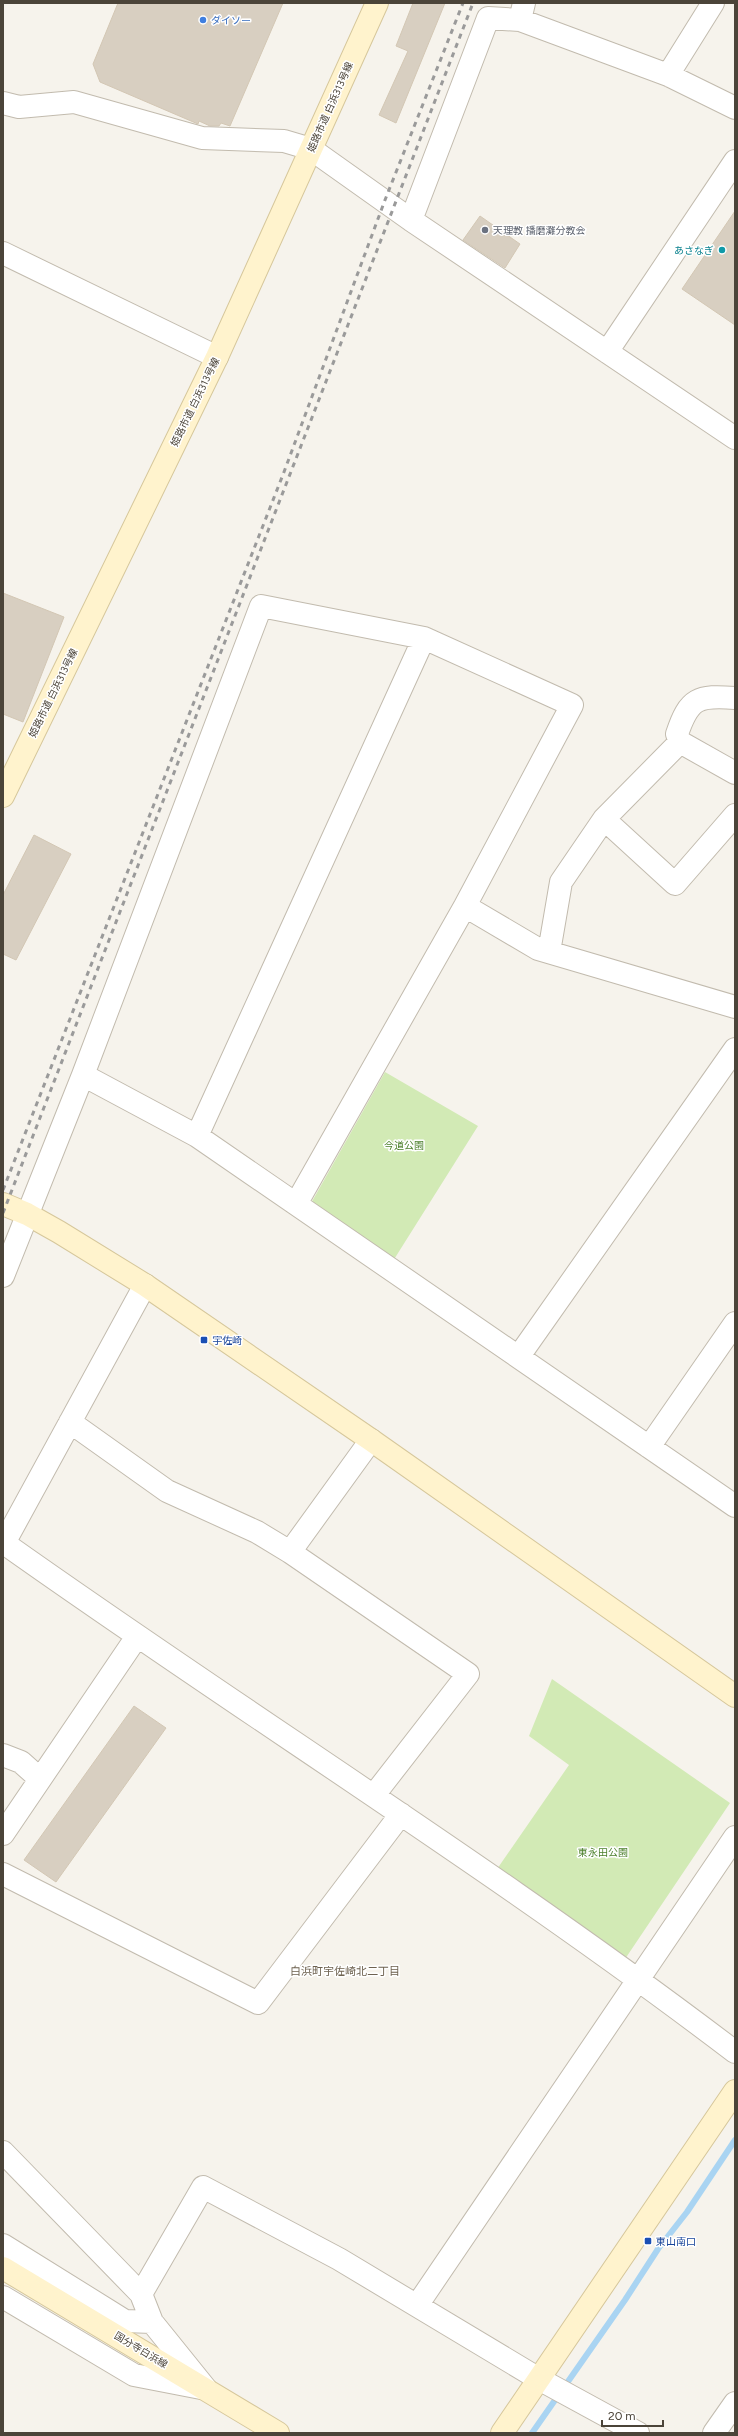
<svg xmlns="http://www.w3.org/2000/svg" width="738" height="2436" font-family="Figtree,'Noto Sans JP',sans-serif">
<rect width="100%" height="100%" fill="#f6f3ec"/>
<path fill="#d2eab5" d="M385,1072l93,54 -85,135 -83,-56z
M552,1679l178,124 -107,159 -128,-90 74,-107 -40,-29z"/>
<g fill="none" stroke-linecap="round" stroke-linejoin="round">
<path stroke="#a9d4f2" stroke-width="6" d="M532,2433l93,-133 33,-51 29,-37 48,-72"/>
</g>
<path fill="#d8cfc1" stroke="#d3c7b4" d="M118,3h165l-53,123 -9,-3 -2,3h-9l-11,-5 -1,3 -98,-42 -7,-18z
M413,3h32l-49,120 -17,-8 29,-64 -12,-5z
M735,211v114l-53,-36z
M480,216l40,28 -15,24 -42,-28z
M3,593l61,24 -41,105 -20,-8z
M34,835l37,19 -55,106 -13,-6v-59z
M134,1706l32,22 -110,154 -32,-22z"/>
<g fill="none" stroke-linecap="round" stroke-linejoin="round">
<defs>
<path id="street" d="M524,3l-4,17 148,55 67,33
M668,75l45,-72
M3,103l16,4 55,-5 128,36 82,3 27,8 100,71 324,218
M411,220l77,-202 32,2
M3,253l214,104
M607,352l128,-191
M680,742l-3,-8c12,-36 21,-39 58,-36
M604,819l71,65 60,-69
M465,906l73,43 197,58
M549,952l12,-70 43,-63 76,-77 55,31
M83,1075l114,61 538,370
M197,1136l227,-498
M3,1276l80,-201 178,-469 163,32 148,67 -107,201 -169,298
M519,1356l216,-307
M70,1422l97,69 90,41 33,20
M371,1440l-81,112 178,122 -94,121
M649,1447l86,-124
M4,1543c242,172 495,329 731,509
M3,1545l142,-260
M3,1755l18,7 19,17
M3,1834l133,-196
M3,1874l255,129 143,-189
M3,2152l138,142 11,28 54,67
M3,2245l122,76 27,1
M141,2294l62,-107 136,72 200,120 99,54
M3,2297l131,78 67,13
M418,2304l317,-467
M714,2433l21,-30"/>
<path id="secondary" d="M3,796l214,-439 160,-354
M3,1204l24,10 32,18 86,53 226,155 364,256
M3,2268l275,165
M502,2433l233,-342"/>
</defs>
<use href="#street" stroke="#c2bbae" stroke-width="24"/>
<use href="#secondary" stroke="#d6c79b" stroke-width="24"/>
<use href="#street" stroke="#fff" stroke-width="22"/>
<use href="#secondary" stroke="#fff3cd" stroke-width="22"/>
<path stroke="#9a9a9a" stroke-width="3" stroke-dasharray="5 5" stroke-linecap="butt" d="M3,1190l281,-718 101,-272 78,-197
M3,1213l470,-1210"/>
</g>
<circle fill="#3f7fe0" stroke="#fff" stroke-width="1.5" cx="203" cy="20" r="4"/>
<circle fill="#6b7280" stroke="#fff" stroke-width="1.5" cx="485" cy="230" r="4"/>
<circle fill="#0f9aa8" stroke="#fff" stroke-width="1.5" cx="722" cy="250" r="4"/>
<g fill="#1a4fb4" stroke="#fff" stroke-width="1.5">
<rect x="200" y="1336" width="8" height="8" rx="2"/>
<rect x="644" y="2237" width="8" height="8" rx="2"/>
</g>
<g text-anchor="middle" dominant-baseline="central" stroke-width="3" stroke-linejoin="round" paint-order="stroke">
<g font-size="10" fill="#366cbe" stroke="#fff" text-anchor="start">
<text x="211" y="20">ダイソー</text>
</g>
<g font-size="10" fill="#4b4439" stroke="#fff">
<text transform="translate(330 107) rotate(-66)">姫路市道 白浜313号線</text>
<text transform="translate(195 402) rotate(-64)">姫路市道 白浜313号線</text>
<text transform="translate(53 693) rotate(-64)">姫路市道 白浜313号線</text>
<text transform="translate(141 2350) rotate(31)">国分寺白浜線</text>
</g>
<g font-size="10" fill="#5b616d" stroke="#fff" text-anchor="start">
<text x="493" y="230">天理教 播磨灘分教会</text>
</g>
<g font-size="10" fill="#0d838f" stroke="#fff" text-anchor="end">
<text x="714" y="250">あさなぎ</text>
</g>
<g font-size="10" fill="#4a7f2a" stroke="#fff">
<text x="404" y="1145">今道公園</text>
<text x="603" y="1852">東永田公園</text>
</g>
<g font-size="10" fill="#164399" stroke="#fff" text-anchor="start">
<text x="212" y="1340">宇佐崎</text>
<text x="656" y="2241">東山南口</text>
</g>
<g font-size="11" fill="#6e6250" stroke="#fff">
<text x="345" y="1971">白浜町宇佐崎北二丁目</text>
</g>
</g>
<rect width="738" height="2436" fill="none" stroke="#4b4439" stroke-width="8"/>
<path d="M602 2420v6h61v-6" fill="none" stroke="#4b4439" stroke-width="2"/>
<text x="608" y="2420" font-size="12" fill="#4b4439" stroke="#ffffff" stroke-width="3" paint-order="stroke">20 m</text>
</svg>
